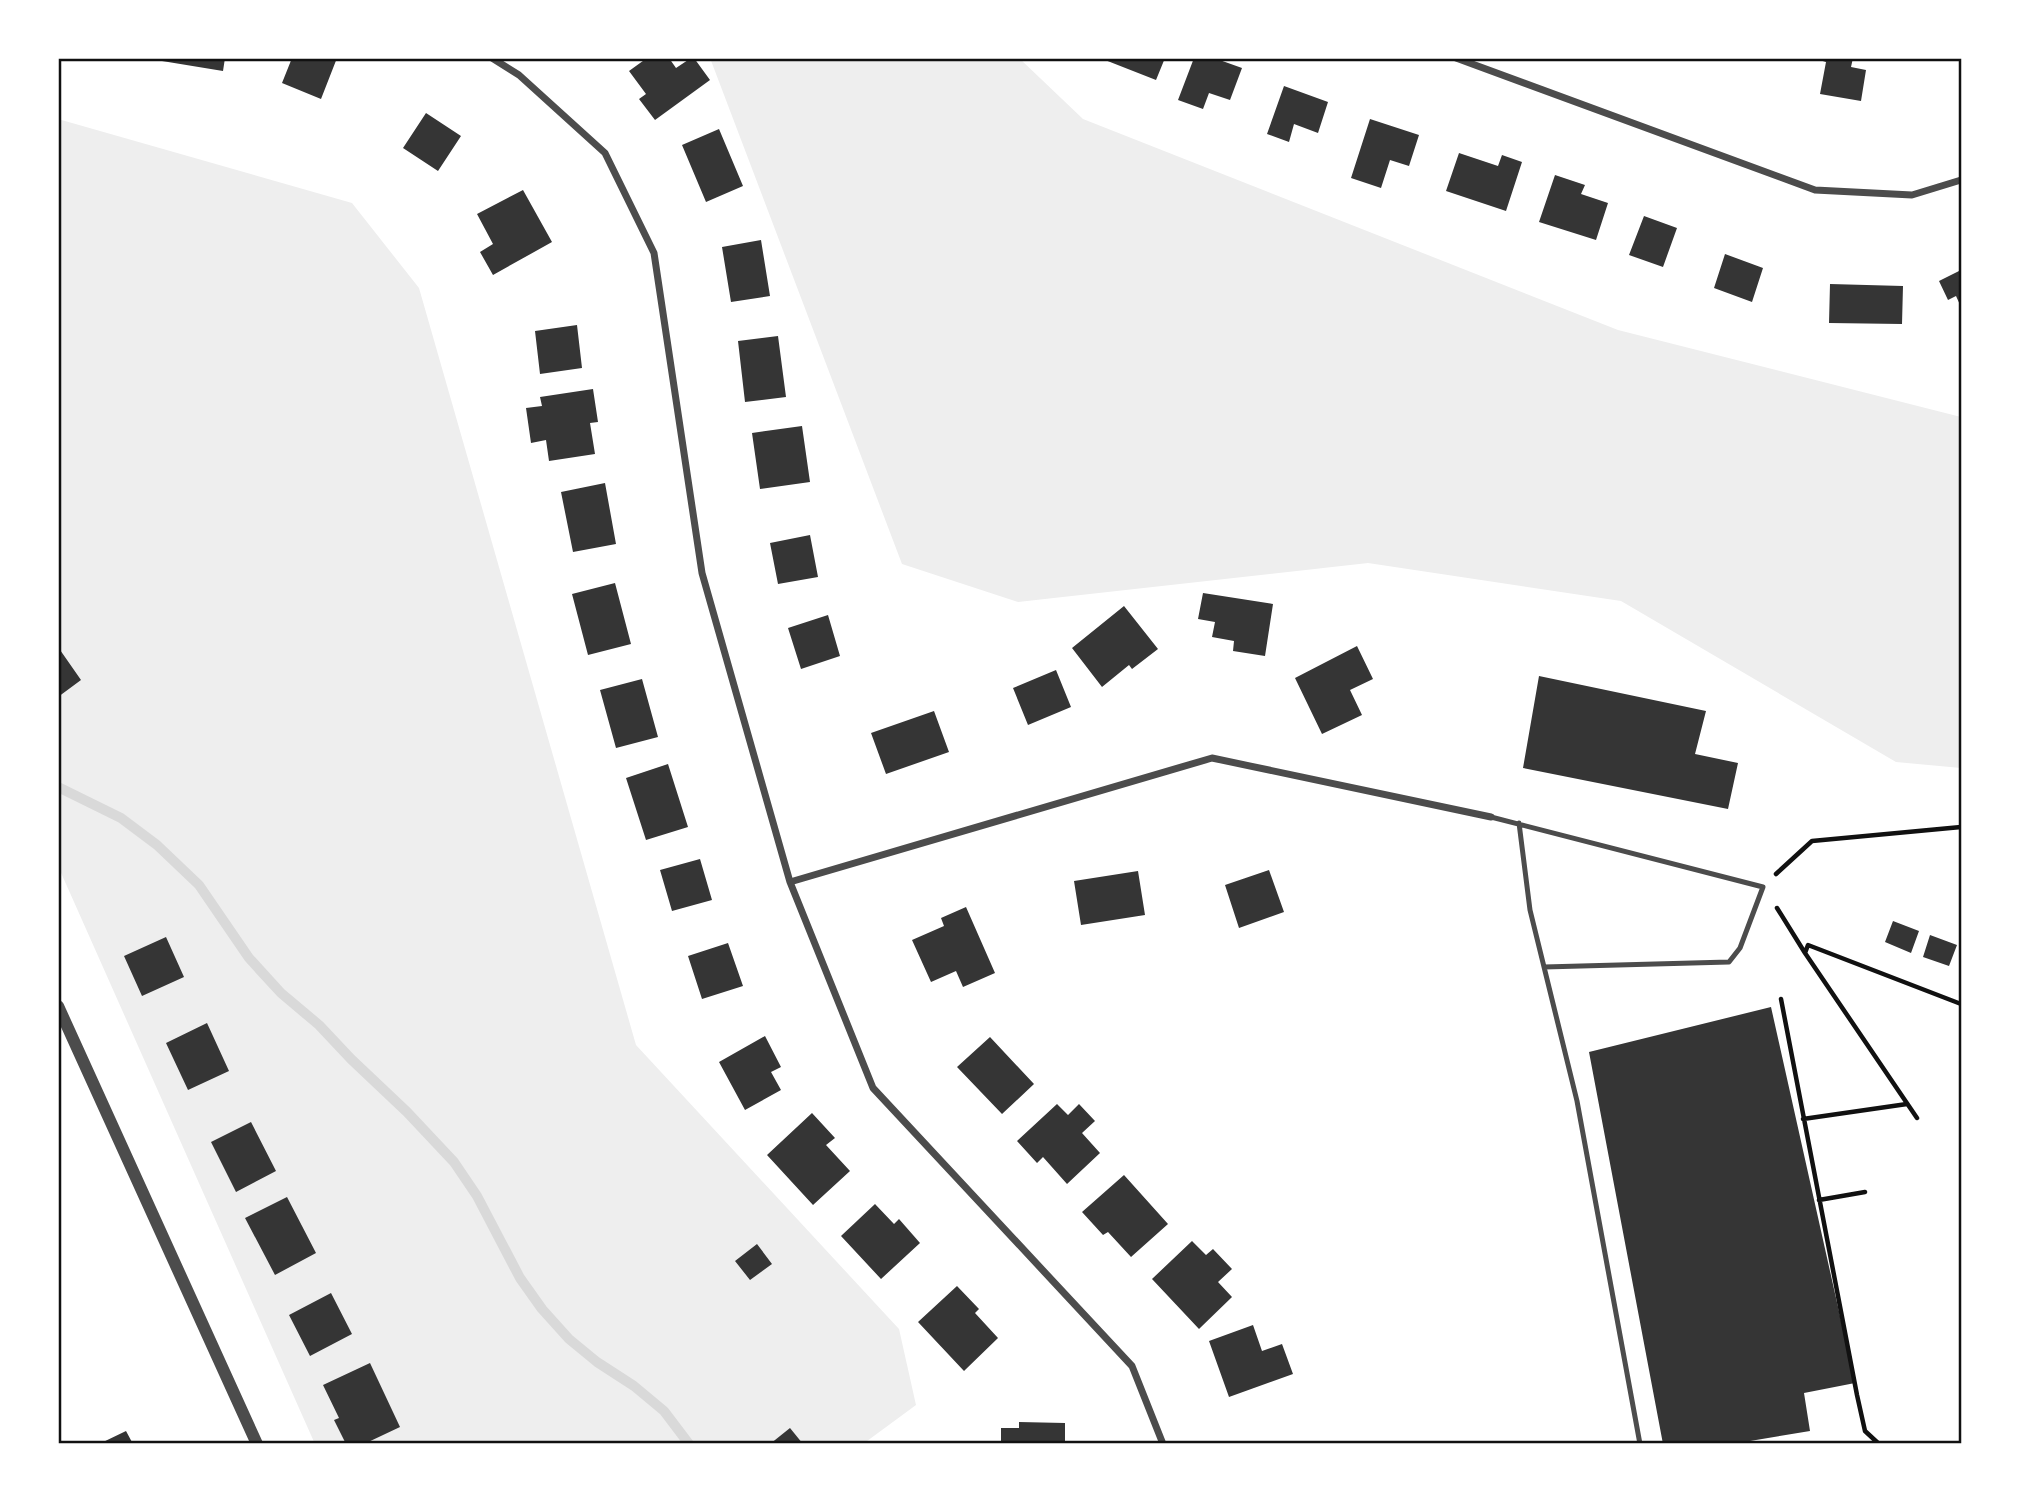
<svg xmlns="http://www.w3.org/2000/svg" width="2019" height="1502" font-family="'Public Sans',sans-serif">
<rect width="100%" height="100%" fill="#fff"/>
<path fill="#eee" d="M710,58h309l64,61 535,211 343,87v351l-65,-6 -275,-161 -253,-38 -350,39 -116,-38z
M58,119l294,84 67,85 217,757 263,284 17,76 -53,39h-548l-257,-578z"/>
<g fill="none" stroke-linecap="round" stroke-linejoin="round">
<path stroke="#d9d9d9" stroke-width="10" d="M58,787l63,31 36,27 42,40 50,73 32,35 38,32 32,34 56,53 47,50 23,34 43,82 22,31 27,30 28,23 37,24 30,25 25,33"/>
</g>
<path fill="#353535" d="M163,58h62l-2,13 -61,-10z
M292,58h45l-16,41 -39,-16z
M647,58h22l7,10 15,-10h3l16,22 -55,40 -16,-21 7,-5 -17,-23z
M1106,58h59l-9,22 -51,-20z
M1194,58h20l28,10 -12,32 -21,-7 -6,16 -25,-9z
M1813,58h40l-2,9 15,3 -5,31 -41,-7 6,-32z
M1284,86l44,16 -10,31 -24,-9 -5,18 -22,-8z
M426,113l35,23 -23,35 -35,-23z
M1370,119l49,16 -10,31 -19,-6 -9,28 -30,-10z
M719,129l24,57 -37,16 -24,-57z
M1459,153l39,13 4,-11 20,7 -16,49 -60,-20z
M1555,175l30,10 -4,9 27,9 -12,37 -57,-18z
M523,190l29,52 -59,33 -13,-23 13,-8 -16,-30z
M1644,216l33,12 -14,39 -34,-12z
M761,240l9,56 -39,6 -9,-55z
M1725,254l38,14 -11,34 -38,-14z
M1961,270v37l-5,-11 -8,4 -9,-19z
M1830,284l73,2 -1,38 -73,-1z
M577,325l5,43 -42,6 -5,-43z
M778,336l8,61 -41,5 -7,-61z
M593,389l5,33 -8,1 5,31 -46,7 -3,-21 -15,3 -5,-35 16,-2 -2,-9z
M802,426l8,56 -50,7 -8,-56z
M605,483l11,61 -43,8 -12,-60z
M810,535l8,42 -40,7 -8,-41z
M615,583l16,61 -43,11 -16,-61z
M1203,593l70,11 -8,52 -32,-5 1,-10 -22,-4 3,-15 -17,-3z
M1124,606l34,43 -26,20 -3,-4 -27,22 -30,-39z
M828,615l12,41 -39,13 -13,-41z
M1357,646l16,33 -23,11 12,25 -40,19 -27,-56z
M58,647l23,33 -23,17z
M1056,670l15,37 -43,18 -15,-37z
M1539,676l167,35 -11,43 43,9 -10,46 -205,-41z
M642,679l16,58 -42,11 -16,-58z
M934,711l15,41 -63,22 -15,-41z
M668,764l20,63 -42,13 -20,-62z
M700,859l12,41 -40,11 -12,-41z
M1269,870l15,42 -45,16 -14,-43z
M1138,871l7,44 -64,10 -7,-44z
M966,907l29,66 -32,14 -7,-16 -25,11 -19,-42 32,-14 -3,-8z
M1893,921l26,10 -8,22 -26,-11z
M1930,935l27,10 -8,21 -26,-9z
M166,937l18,40 -42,19 -18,-40z
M728,943l15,43 -41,13 -14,-43z
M1771,1007l84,376 -51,10 6,38 -78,13h-69l-74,-392z
M207,1023l22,48 -41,19 -22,-47z
M765,1036l16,31 -10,5 10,18 -36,20 -26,-48z
M990,1037l44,47 -32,30 -45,-47z
M1057,1104l11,11 11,-11 16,17 -13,12 18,20 -33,31 -24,-27 -6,6 -20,-22z
M812,1113l23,25 -9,7 24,26 -37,34 -46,-50z
M251,1122l25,49 -40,21 -25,-50z
M1124,1175l44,49 -37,33 -23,-25 -5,3 -21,-23z
M287,1197l29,56 -41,22 -30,-57z
M875,1204l19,20 5,-5 21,24 -39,36 -40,-43z
M1192,1241l14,14 7,-6 19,20 -14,13 14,15 -33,32 -47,-50z
M757,1244l15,20 -22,16 -15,-19z
M957,1286l22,23 -4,4 23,25 -34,33 -46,-49z
M331,1293l21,41 -42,22 -21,-41z
M1253,1325l9,26 20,-7 11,30 -64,23 -20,-56z
M370,1363l30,64 -36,17h-18l-12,-24 5,-2 -16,-33z
M1019,1422l46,1v21h-64v-16h18z
M790,1428l13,16h-33z
M126,1431l7,13h-34z"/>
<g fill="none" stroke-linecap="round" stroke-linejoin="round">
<path stroke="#111" stroke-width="4.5" d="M1776,874l36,-33 149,-14
M1777,908l28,45
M1781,999l76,396 8,36 14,13
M1917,1118l-112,-165 3,-8 153,59
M1803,1119l104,-15
M1819,1200l46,-8"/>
<path stroke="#4c4c4c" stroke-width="5" d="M1491,817l272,70 -23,61 -11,14 -185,5
M1519,823l11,87 47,191 63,343"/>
<path stroke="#4c4c4c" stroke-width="7" d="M492,58l27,17 86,78 49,100 48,320 88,309 83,206 259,278 31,78
M1456,58l359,132 97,5 49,-15
M790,882l422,-124 279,59"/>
<path stroke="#4c4c4c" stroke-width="12" d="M58,1006l199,438"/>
</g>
<rect width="2019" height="1502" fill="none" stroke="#ffffff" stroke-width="119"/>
<rect x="60" y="60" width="1900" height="1382" fill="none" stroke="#111" stroke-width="2.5"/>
</svg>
